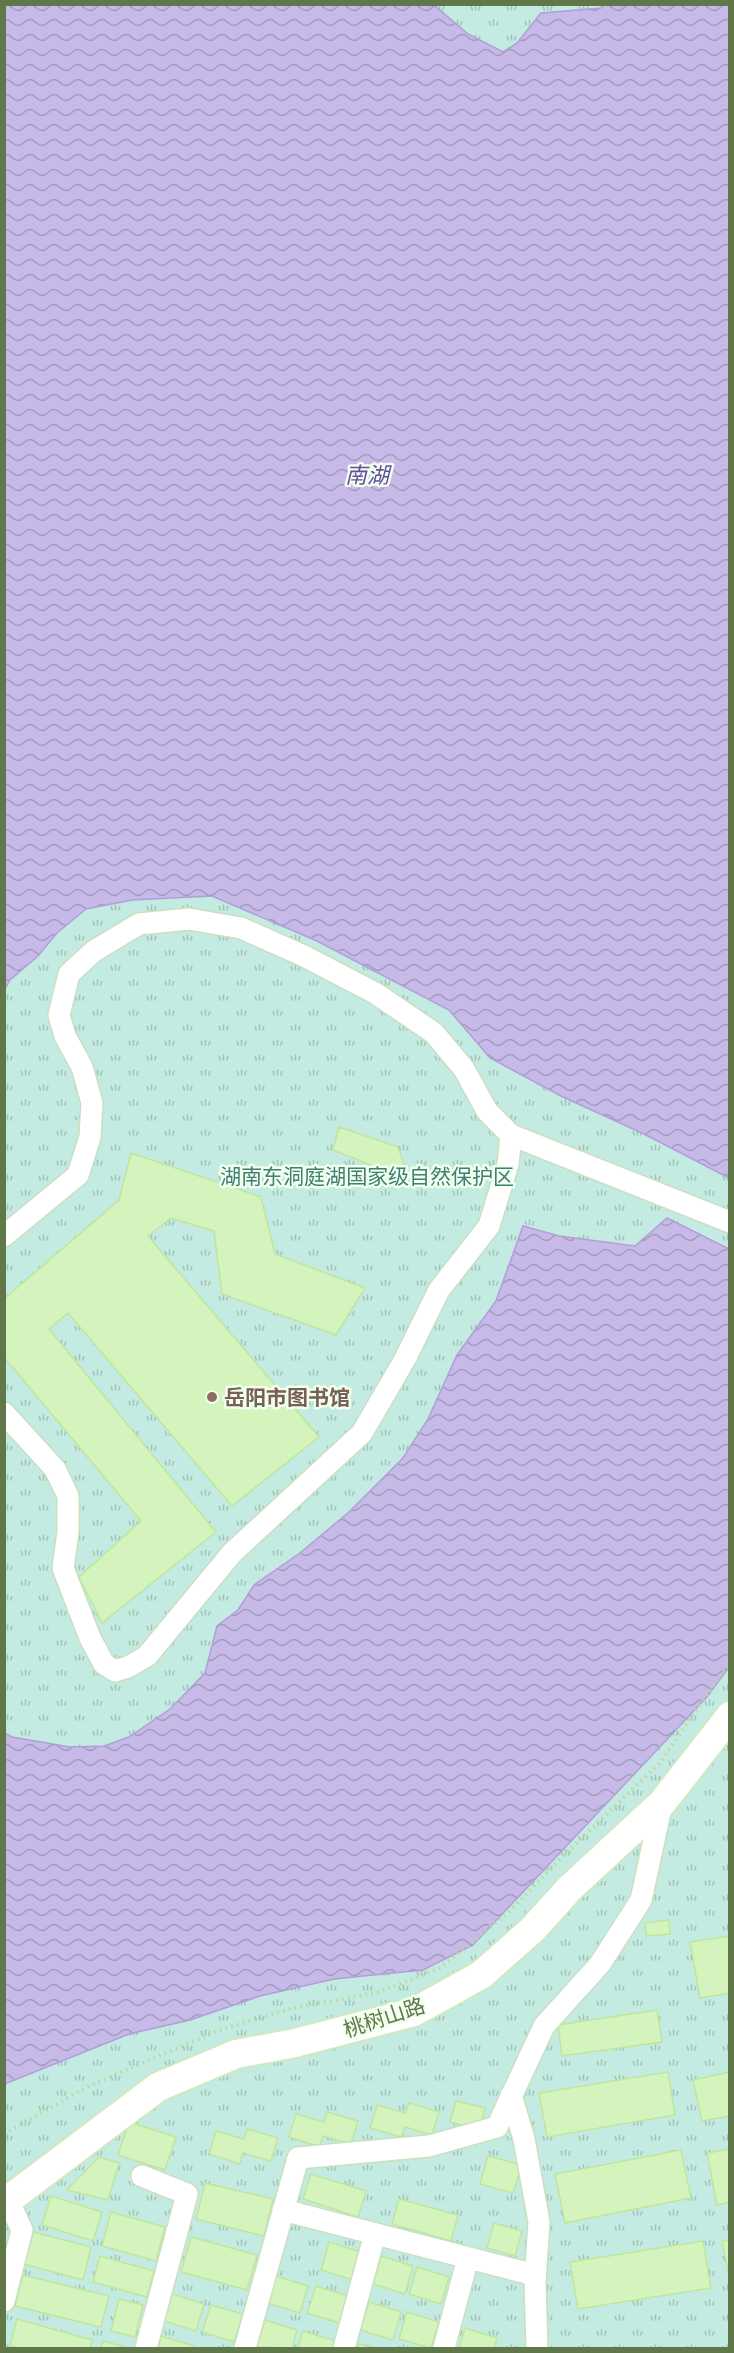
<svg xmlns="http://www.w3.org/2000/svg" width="734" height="2353" font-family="'Open Sans','Noto Sans SC',sans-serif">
<defs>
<pattern id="park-tufts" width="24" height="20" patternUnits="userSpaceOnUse" patternTransform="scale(1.5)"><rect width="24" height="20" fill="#c3ebe1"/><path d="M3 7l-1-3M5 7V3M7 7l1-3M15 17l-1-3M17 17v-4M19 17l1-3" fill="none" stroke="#a2c3b8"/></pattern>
<pattern id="water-waves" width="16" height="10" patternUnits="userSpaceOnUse" patternTransform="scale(1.5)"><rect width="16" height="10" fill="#c7b9e8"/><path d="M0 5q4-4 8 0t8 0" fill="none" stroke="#a59bbe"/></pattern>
</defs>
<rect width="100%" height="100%" fill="#ebfde6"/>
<path fill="url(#park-tufts)" d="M5,5h724v2343h-724z"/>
<path fill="url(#water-waves)" stroke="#b19fda" stroke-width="1.5" d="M604,4l125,1v1173l-85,-44 -83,-38 -71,-38 -41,-48 -132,-69 -105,-45 -80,4 -46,9 -29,24 -19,23 -28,24 -5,9v-984h429l34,29 35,18 14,-9 24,-30 60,-5z
M667,1218l62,31 1,417 -24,32 -233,247 -50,25 -89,9 -74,17 -70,24 -61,14 -124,50v-351l7,4 58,10 34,-1 25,-9 41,-28 35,-36 12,-47 21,-16 16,-25 46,-32 49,-41 54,-54 25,-39 29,-64 39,-54 27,-75 36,10 76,10z"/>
<path fill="#d5f3bd" stroke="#bfe69c" stroke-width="1.5" d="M339,1127l59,20 10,29 -26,10 -6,-19 -43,-17z
M131,1153l130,44 14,57 90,34 -29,47 -114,-41 -8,-63 -43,-13 -23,18 171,201 -87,69 -164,-193 -19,16 167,203 -114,91 -23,-46 62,-56 -137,-164v-58l115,-99z
M669,1920l1,14 -24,2 -1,-13z
M730,1936v57l-30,5 -10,-56z
M657,2010l5,32 -100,14 -4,-31z
M668,2072l7,43 -128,22 -8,-44z
M730,2072v44l-28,5 -9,-41z
M456,2101l29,7 -5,22 -30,-8z
M409,2103l30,9 -7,23 -27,-8 -4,10 -31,-9 7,-23 28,8z
M327,2112l31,9 -7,23 -28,-8 -3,11 -31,-10 7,-23 28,8z
M129,2122l47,15 -11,33 -47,-15z
M247,2129l31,9 -7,23 -28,-8 -3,11 -31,-10 7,-23 28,8z
M730,2149v53l-13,3 -10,-52z
M681,2150l10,48 -126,25 -10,-49z
M488,2156l34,9 -9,28 -33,-9z
M99,2157l20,6 -11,37 -41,-10z
M311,2174l55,17 -8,26 -55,-18z
M205,2183l68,16 -9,37 -68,-17z
M51,2196l51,16 -9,29 -51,-16z
M399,2199l59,16 -7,26 -59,-17z
M111,2212l54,15 -9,34 -54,-15z
M494,2223l28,8 -7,25 -28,-8z
M33,2232l58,15 -8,33 -59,-16z
M191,2237l66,18 -10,35 -66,-18z
M730,2240v41l-8,-40z
M703,2241l8,47 -133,21 -8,-47z
M329,2242l32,10 -8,28 -32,-10z
M100,2256l54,15 -7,26 -54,-15z
M381,2256l32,10 -8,28 -32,-10z
M417,2267l32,10 -8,27 -32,-10z
M23,2275l86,21 -8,31 -86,-21z
M276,2276l32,10 -8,27 -32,-10z
M316,2286l32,10 -8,27 -33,-10z
M172,2294l32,10 -8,27 -32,-10z
M119,2299l24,6 -8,32 -24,-6z
M369,2302l32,10 -8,28 -33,-10z
M211,2305l32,9 -9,28 -32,-10z
M407,2312l32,10 -8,26 -32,-9z
M17,2319l75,21 -2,8h-72l-8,-2z
M265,2320l32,10 -5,18 -35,-1z
M465,2328l32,10 -3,10h-35z
M303,2331l32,10 -2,7h-35z
M161,2336l33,10 -1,2h-35z
M103,2341l25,7h-27z
M359,2344l16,4h-18z"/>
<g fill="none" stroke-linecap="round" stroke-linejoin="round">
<defs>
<path id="street" d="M4,1236l74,-61 12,-38 2,-34 -10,-36 -17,-31 -6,-21 10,-41 25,-23 45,-27 50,-5 52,9 63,28 71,37 59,40 30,36 23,42 24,24 219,87
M4,1413l51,56 13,27v36l-5,36 27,70 14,26 11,7 13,-4 19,-11 85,-103 130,-120 43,-74 34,-69 50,-64 19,-62 3,-29
M511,2095l13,44 15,83 -4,60 2,66
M142,2176l45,18 -41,154
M283,2210l252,65
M4,2301l18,-71 -14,-30
M245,2348l53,-190 131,-12 68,-19 47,-101 56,-62 41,-64 21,-97
M344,2348l31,-114
M444,2348l24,-90"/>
<path id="secondary" d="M4,2203l154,-116 78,-33 59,-11 119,-31 67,-37 51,-45 38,-42 92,-85 68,-87"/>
</defs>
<use href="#street" stroke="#cae0be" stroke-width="24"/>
<use href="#secondary" stroke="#d0e9c1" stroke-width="32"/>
<path stroke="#bad99f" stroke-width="4" stroke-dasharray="1.5 4.5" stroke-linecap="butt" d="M4,2134l83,-47 132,-57 71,-21 89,-17 61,-24 68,-55 56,-58 96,-92 70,-102"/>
<use href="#street" stroke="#fff" stroke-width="21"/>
<use href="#secondary" stroke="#fff" stroke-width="28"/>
</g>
<circle fill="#8d6e63" stroke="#f1ffed" stroke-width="2" cx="212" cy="1397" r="6"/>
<g text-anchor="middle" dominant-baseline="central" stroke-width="5" stroke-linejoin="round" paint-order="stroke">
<g font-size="21" fill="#417e75" stroke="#f1ffed">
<text x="367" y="1176">湖南东洞庭湖国家级自然保护区</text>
</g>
<g font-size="21" font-weight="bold" fill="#785e54" stroke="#f1ffed" text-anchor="start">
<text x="224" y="1397">岳阳市图书馆</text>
</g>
<g font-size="21" fill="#60774a" stroke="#f1ffed">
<text transform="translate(384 2017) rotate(-18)">桃树山路</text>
</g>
<g font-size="22" font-style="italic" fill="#664ba1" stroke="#f1ffed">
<text x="367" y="474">南湖</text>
</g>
</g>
<rect width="734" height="2353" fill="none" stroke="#60774a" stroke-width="12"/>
</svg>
